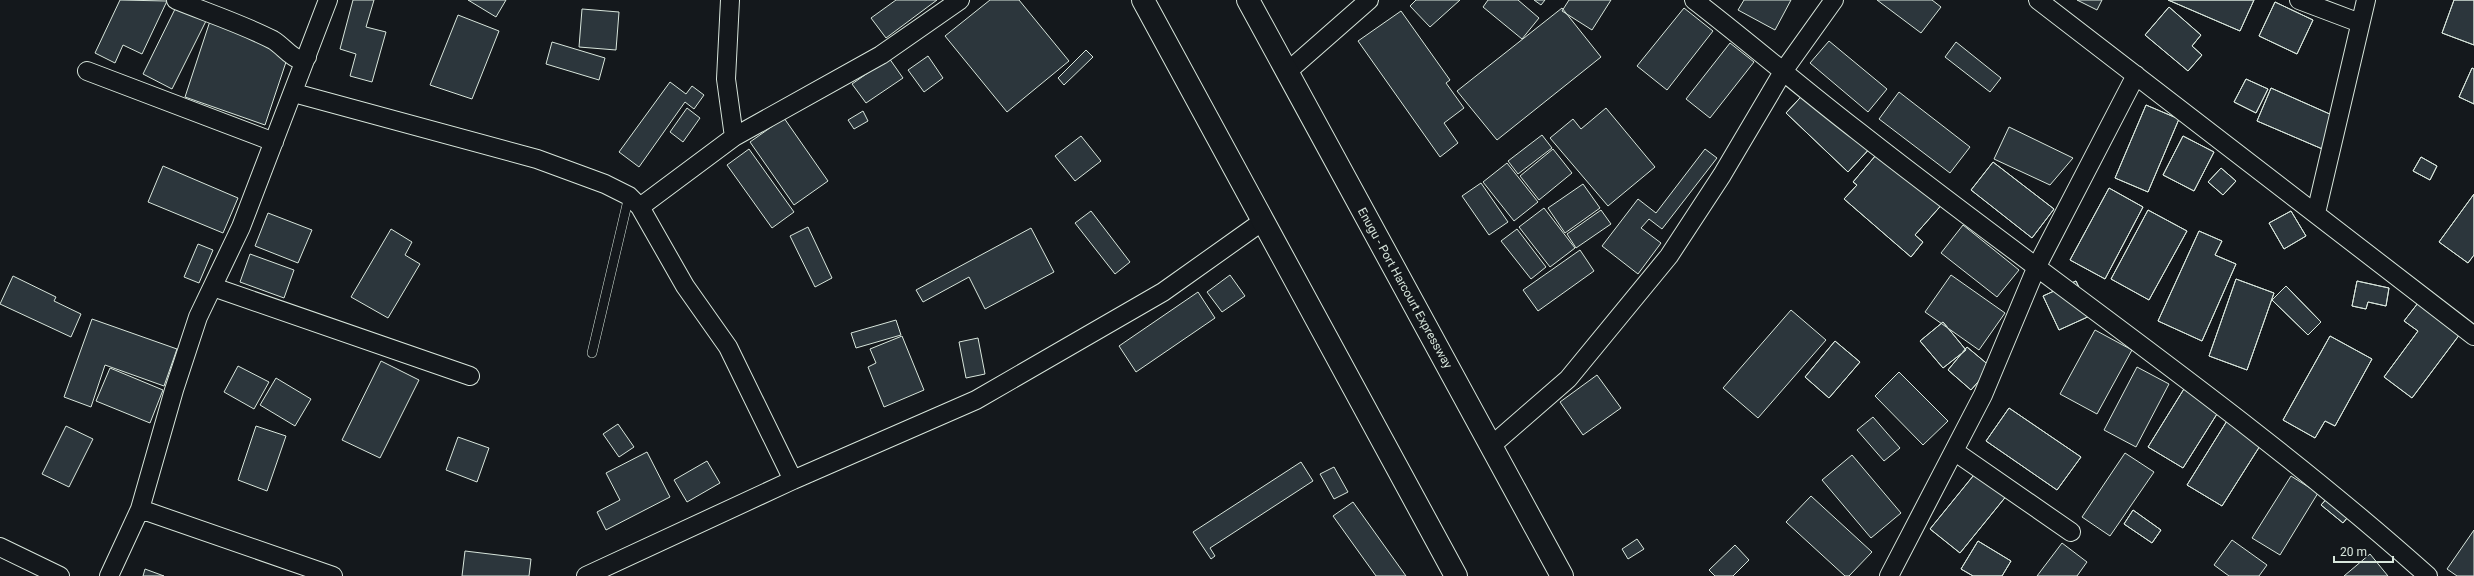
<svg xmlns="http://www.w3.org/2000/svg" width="2474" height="576" font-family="Roboto,sans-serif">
<rect width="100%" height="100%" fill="#14181c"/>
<path fill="#2c363c" stroke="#d8e6dc" d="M120,0l47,1 -25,53 -19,-9 -8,18 -20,-10z
M353,0h21l-8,27 20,5 -14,50 -22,-6 6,-22 -16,-5z
M468,0h38l-10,17z
M896,0h41l-51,38 -15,-20z
M990,0h29l50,61 -62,51 -62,-76z
M1416,0h44l-30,27 -20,-21z
M1488,0h30l21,18 -17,21 -39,-32z
M1534,0h11l-4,5z
M1569,0h42l-19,30 -30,-19z
M1744,0h47l-16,30 -37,-20z
M1877,0h55l9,7 -20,26z
M2077,0h25l-5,10z
M2168,0h86l-14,31z
M2168,0h86l-14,31z
M2454,0h20v45l-32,-12z
M2454,0h20v45l-32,-12z
M2275,2l38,18 -16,34 -38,-18z
M2275,2l38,18 -16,34 -38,-18z
M178,3l30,14 -36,72 -29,-15z
M2169,7l32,28 -9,11 10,9 -14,16 -43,-36z
M2169,7l32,28 -9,11 10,9 -14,16 -43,-36z
M1562,8l39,49 -104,83 -40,-49z
M1684,8l29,23 -46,59 -30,-24z
M582,9l37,3 -3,38 -37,-3z
M1401,11l49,69 -4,3 18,25 -20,15 14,20 -18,14 -82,-116z
M458,15l41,16 -27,68 -42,-14z
M210,21l81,26 -26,78 -80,-28z
M1829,41l58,48 -19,23 -58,-49z
M552,42l53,16 -6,22 -53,-16z
M1956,42l45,36 -11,14 -45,-35z
M1730,43l24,19 -44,56 -24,-19z
M1086,50l7,7 -29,28 -6,-7z
M928,56l15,22 -19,14 -16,-22z
M889,58l14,20 -37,25 -14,-19z
M2472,68l2,1v35l-15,-7z
M2472,68l2,1v35l-15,-7z
M2246,79l22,10 -12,24 -22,-11z
M2246,79l22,10 -12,24 -22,-11z
M670,82l16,12 6,-8 12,9 -10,14 -9,-7 -46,65 -20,-15z
M1811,86l62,59 -25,27 -62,-59z
M1811,86l62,59 -25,27 -62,-59z
M2271,88l70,31 -14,32 -70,-30z
M2271,88l70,31 -14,32 -70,-30z
M1899,92l71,55 -20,26 -71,-54z
M2146,105l33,14 -31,73 -33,-14z
M2146,105l33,14 -31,73 -33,-14z
M687,108l13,10 -17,24 -13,-10z
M1606,108l49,59 -47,39 -58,-68 23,-19 8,10z
M863,111l5,10 -14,8 -6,-9z
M784,118l44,63 -34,24 -44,-63z
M2009,127l64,31 -23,27 -56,-26z
M1542,135l10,13 -34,26 -10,-13z
M1081,136l20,25 -26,20 -20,-25z
M2183,136l31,16 -20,39 -31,-16z
M2183,136l31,16 -20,39 -31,-16z
M1882,148l63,53 -30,34 8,7 -12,15 -67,-58 13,-14 -4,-3z
M1882,148l63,53 -30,34 8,7 -12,15 -67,-58 13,-14 -4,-3z
M749,149l45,63 -22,16 -45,-63z
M1553,149l19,24 -33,27 -19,-24z
M1705,149l12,9 -55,71 -13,-10 -8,9 20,15 -23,31 -36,-28 36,-47 18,14z
M2421,157l16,9 -7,14 -17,-9z
M2421,157l16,9 -7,14 -17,-9z
M1993,162l61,47 -22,29 -61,-48z
M1993,162l61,47 -22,29 -61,-48z
M1507,163l31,39 -24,19 -31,-39z
M163,166l75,32 -15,35 -75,-31z
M2221,168l15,13 -13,14 -15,-13z
M2221,168l15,13 -13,14 -15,-13z
M1481,183l27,39 -19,13 -27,-39z
M1583,184l17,24 -35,25 -17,-25z
M2109,188l34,19 -38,72 -35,-19z
M2109,188l34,19 -38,72 -35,-19z
M2474,194v61l-6,8 -29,-21z
M2474,194v61l-6,8 -29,-21z
M1544,208l31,40 -25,19 -31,-40z
M1601,210l10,14 -35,24 -9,-14z
M2148,210l39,21 -38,69 -38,-21z
M2148,210l39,21 -38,69 -38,-21z
M1091,211l39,51 -15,12 -40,-51z
M2291,211l15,25 -22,13 -15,-26z
M2291,211l15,25 -22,13 -15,-26z
M268,213l44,17 -14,33 -43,-17z
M1963,225l56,45 -22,27 -56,-44z
M808,227l24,51 -17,9 -25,-51z
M1031,228l23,44 -69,37 -16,-32 -46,25 -7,-12z
M391,229l21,13 -7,13 15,9 -32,54 -37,-21z
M1517,229l29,38 -15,12 -30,-38z
M2199,231l23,10 -7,14 21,9 -34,77 -44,-20z
M2199,231l23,10 -7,14 21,9 -34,77 -44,-20z
M198,244l15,6 -14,33 -15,-6z
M1580,250l14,21 -56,40 -15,-21z
M250,254l44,16 -10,28 -44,-16z
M1230,275l15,21 -23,16 -15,-20z
M1951,275l54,38 -26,37 -54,-38z
M13,276l43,21 -2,4 27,13 -10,23 -71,-33z
M2236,279l38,14 -27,77 -38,-14z
M2236,279l38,14 -27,77 -38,-14z
M2076,281l16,34 -33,15 -16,-34z
M2076,281l16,34 -33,15 -16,-34z
M2357,281l32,7 -3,18 -18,-4 -2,7 -14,-3z
M2357,281l32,7 -3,18 -18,-4 -2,7 -14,-3z
M2286,286l35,36 -13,13 -36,-35z
M2286,286l35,36 -13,13 -36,-35z
M1198,292l17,26 -79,54 -17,-26z
M2418,303l42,31 -48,64 -28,-21 34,-46 -14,-10z
M2418,303l42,31 -48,64 -28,-21 34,-46 -14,-10z
M1791,310l35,30 -68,78 -35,-30z
M92,319l85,30 -13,37 -59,-21 -14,42 -27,-10z
M896,320l5,15 -45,13 -5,-15z
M1943,322l23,28 -23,18 -23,-27z
M1943,322l23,28 -23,18 -23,-27z
M2095,330l37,20 -35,64 -37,-20z
M902,336l22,54 -40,17 -16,-40 8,-4 -6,-14z
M2330,336l42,23 -37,67 -10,-5 -10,17 -32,-18z
M2330,336l42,23 -37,67 -10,-5 -10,17 -32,-18z
M978,338l7,36 -19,4 -7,-36z
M1835,341l25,21 -31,36 -24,-21z
M1835,341l25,21 -31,36 -24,-21z
M1967,347l24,20 -20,23 -23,-20z
M1967,347l24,20 -20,23 -23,-20z
M381,361l38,19 -39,78 -38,-18z
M238,366l31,16 -15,27 -30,-17z
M2137,367l32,17 -33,63 -32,-17z
M110,368l53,22 -13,33 -54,-22z
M1899,372l49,49 -25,24 -48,-49z
M1597,375l24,33 -38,27 -23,-33z
M276,378l35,21 -16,27 -35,-21z
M2187,384l35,22 -39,62 -35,-21z
M2187,384l35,22 -39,62 -35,-21z
M2009,408l72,49 -24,33 -71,-49z
M2009,408l72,49 -24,33 -71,-49z
M2230,416l35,22 -43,68 -35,-21z
M2230,416l35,22 -43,68 -35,-21z
M1873,417l27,31 -16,13 -27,-31z
M618,424l16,23 -15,10 -16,-23z
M66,426l27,13 -24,48 -27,-13z
M256,426l30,10 -19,55 -29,-11z
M458,437l31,11 -12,34 -31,-12z
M647,452l23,45 -64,33 -9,-18 23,-12 -14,-27z
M2125,453l29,19 -44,64 -28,-19z
M1852,455l49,58 -30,25 -49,-58z
M707,461l13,22 -33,19 -13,-22z
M1301,462l12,19 -103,67 5,8 -4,3 -18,-27z
M1982,465l30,24 -52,64 -30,-24z
M1982,465l30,24 -52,64 -30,-24z
M1334,467l14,25 -14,7 -14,-25z
M2291,476l27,17 -38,62 -28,-17z
M2331,494l21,18 -9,11 -22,-18z
M2331,494l21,18 -9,11 -22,-18z
M1811,496l61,56 -23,24h-4l-59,-54z
M1353,502l53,74h-30l-43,-60z
M2133,510l28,20 -9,13 -28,-19z
M2133,510l28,20 -9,13 -28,-19z
M2474,530v46h-17l-10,-7z
M1637,539l7,10 -16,10 -6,-10z
M2232,540l35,25 -8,11h-30l-15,-11z
M1978,541l33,20 -9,15h-29l-12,-7z
M1978,541l33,20 -9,15h-29l-12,-7z
M2062,543l25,19 -10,14h-40z
M1735,545l14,15 -16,16h-18l-6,-6z
M465,551l66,8 -2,17h-67z
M2370,554l18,22h-44z
M145,569l19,7h-21z"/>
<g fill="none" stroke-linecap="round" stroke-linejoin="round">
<defs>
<path id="lane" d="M592,353l37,-157"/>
<path id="street" d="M176,0c32,13 66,24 97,40 10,6 16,16 27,20l7,-3
M730,0l-4,79 8,58
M1694,0c56,43 109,89 165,132 189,149 389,283 569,444
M2038,0l436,336
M2299,0l61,23
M87,71l187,71
M1287,72l82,-72
M294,93l243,66 68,25 24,12 11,11 45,79 43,61 65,133
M640,207l94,-70 147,-82 79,-55
M2316,213l50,-213
M213,287l257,89
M1491,446l77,-67 101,-123 53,-81 62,-105 50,-70
M1954,451l117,81
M140,509l193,67
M0,547l60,29
M109,576l31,-67 34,-119 24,-73 43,-90 87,-227
M586,576l207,-96 183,-80 187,-108 100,-71
M1889,576l94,-181 54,-129 99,-191"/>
<path id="highway" d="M1143,0l313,576
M1248,0l314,576"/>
</defs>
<use href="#lane" stroke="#d8e6dc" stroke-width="10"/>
<use href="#street" stroke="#d8e6dc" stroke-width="20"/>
<use href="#highway" stroke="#d8e6dc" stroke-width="24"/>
<use href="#lane" stroke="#14181c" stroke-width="9"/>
<use href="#street" stroke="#14181c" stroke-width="18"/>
<use href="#highway" stroke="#14181c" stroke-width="22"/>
</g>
<g text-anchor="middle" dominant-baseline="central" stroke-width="3" stroke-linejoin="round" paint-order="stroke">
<g font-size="12" fill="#d8e6dc" stroke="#14181c">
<text transform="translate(1405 288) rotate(61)">Enugu - Port Harcourt Expressway</text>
</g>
</g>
<path d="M2334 556v6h59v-6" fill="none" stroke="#d8e6dc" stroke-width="2"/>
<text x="2340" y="556" font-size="12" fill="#d8e6dc" stroke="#14181c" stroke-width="3" paint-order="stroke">20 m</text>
</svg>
